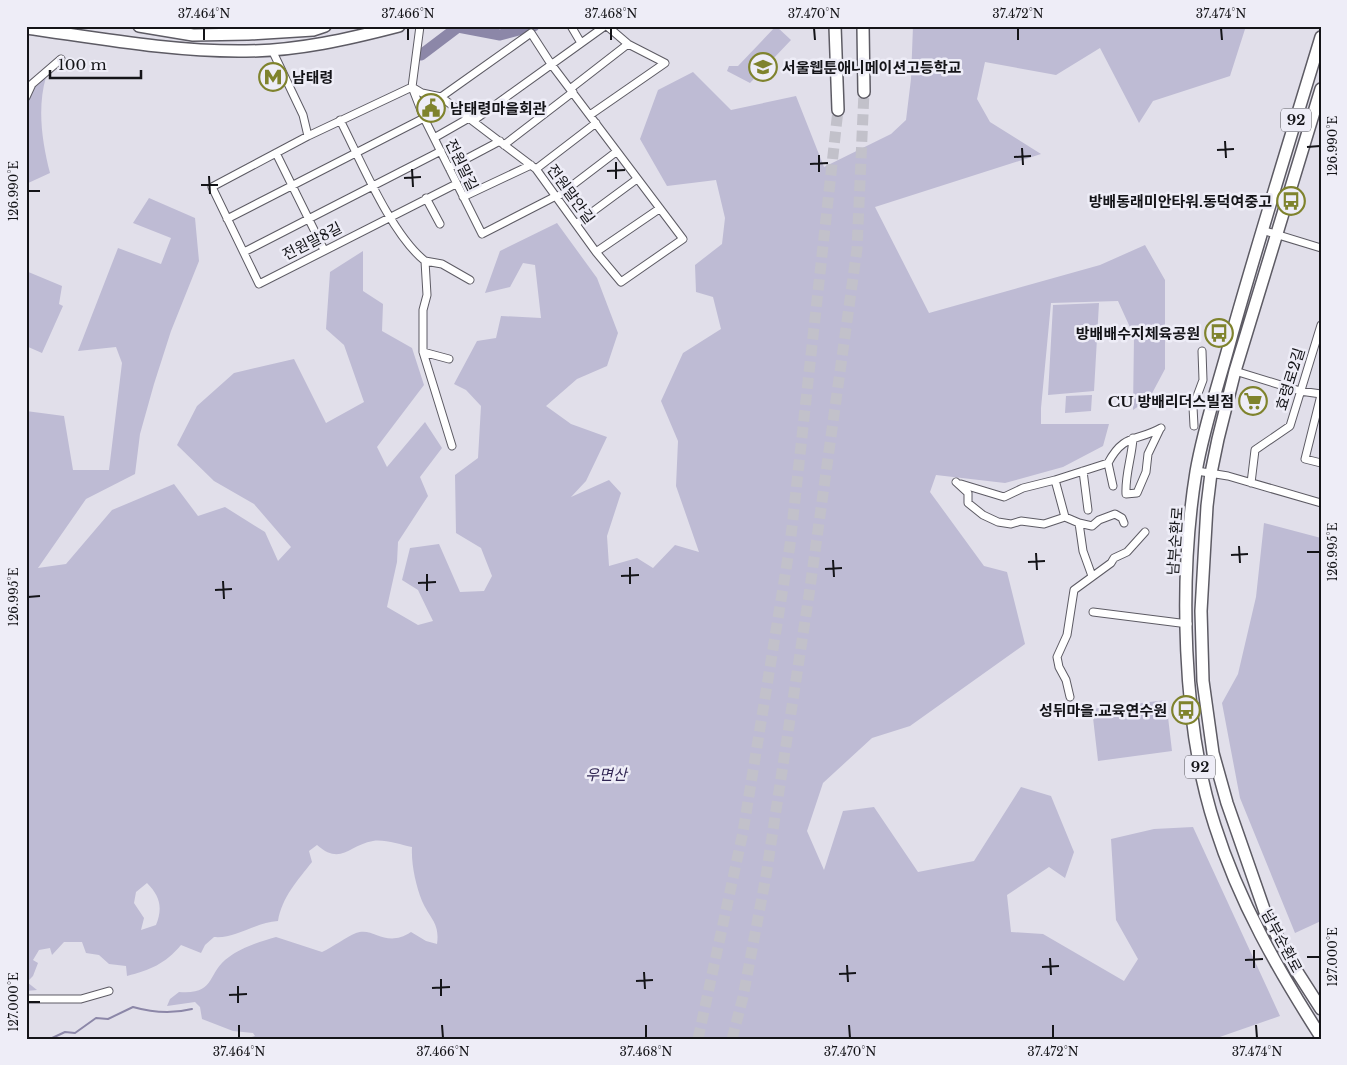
<svg xmlns="http://www.w3.org/2000/svg" width="1347" height="1065" font-family="'Libre Baskerville','Noto Sans KR',serif">
<rect width="100%" height="100%" fill="#e1dfea"/>
<path fill="#bebbd4" fill-rule="evenodd" d="M776,26l15,14 -41,43 -23,-12 2,-5h9z
M913,26h333l-16,50 -77,25 -14,22 -39,-75 -44,27 -71,-13 -8,37 13,23 51,32 -166,53 54,106 171,-48 45,-20 20,35v89l-16,30 -16,11 1,-74 -16,-35 -67,2 -10,105v16h68l-6,22 -40,21 -58,16 -69,-8 -6,17 54,74 23,6 18,72 -115,82 -38,12 -49,45 -16,48 17,39 19,-59 31,-4 44,65 56,-11 47,-74 30,9 23,56 -9,26 -16,-11 -42,28 4,37 32,2 81,47 14,-22 -22,-39 -5,-81 43,-10 39,-2 87,189 -66,23h-969l10,-3 -2,-3 -20,-2 -31,-12 -2,-12 -5,-5 -28,4 3,-7 9,-7c38,3 27,-19 50,-35 12,-9 32,-16 47,-20l46,15c11,-5 24,-15 34,-19 18,-7 29,16 55,-1l15,9 11,3c3,-21 -7,-25 -15,-43 -6,-15 -11,-37 -10,-54 -11,-2 -28,-8 -39,-6 -24,4 -32,25 -56,4l-8,6 3,11c-14,18 -30,35 -34,59 -22,1 -43,18 -64,16l-9,8 -4,8 -20,-8c-16,19 -31,25 -54,31l-1,-10 -17,-2 -10,-9 -13,-2 -4,-11h-18l-12,13 -2,-7 -11,2 -6,10 5,3 -5,13 -6,6 10,8 -11,1v-580l38,5 9,54h36l13,-107 -6,-16 -38,4 40,-103 43,16 10,-26 -38,-15 16,-25 46,20 4,43 -28,70 -17,53 -14,50 -5,40 -49,25 -48,69 28,-4 46,-54 62,-26 24,32 27,-9 40,25 13,29 13,-14 -37,-43 -40,-23 -37,-36 20,-39 37,-33 60,-14 32,64 38,-21 -20,-57 -18,-16 4,-57 33,-21v40l20,13 -1,27 30,17 12,37 -47,62 10,20 38,-45 17,26 -22,29 8,19 -30,46 -1,20 -10,45 31,18 15,-4 -15,-31 -16,-10 8,-32 29,-4 21,48 24,-1 8,-15 -11,-28 -25,-15 -1,-58 23,-17 3,-52 -15,-16 -12,-6 23,-43 19,-3 5,-22 40,2 -6,-53 -12,-2 -13,24 -25,6 15,-42 57,-28 40,55 21,55 -11,33 -30,13 -31,27 25,18 36,13 -21,44 -15,16 38,-17 12,13 -14,43 2,30 28,-8 16,10 22,-23 24,7 -23,-66 2,-45 -17,-40 22,-48 38,-24 -8,-32 -17,-5 -1,-27 27,-21 3,-26 -9,-38 -49,6 -27,-47 18,-49 35,-18 38,38 65,-14 28,71 67,-33 15,-14 5,-41zM147,883c13,13 16,25 9,42l-15,5 3,-12 -10,-15 2,-11z
M36,75l10,2c-9,31 -4,65 4,96l-24,11v-101z
M26,271l36,15 -3,18 4,2 -21,47 -16,-7z
M1099,303l-5,88 -46,4 5,-90z
M1092,395l-1,16 -26,2 1,-17z
M1264,523l57,15v383l-26,12 -55,-135 -18,-95 16,-29 18,-77z
M1166,700l6,51 -74,10 -6,-52z"/>
<g fill="none" stroke-linecap="round" stroke-linejoin="round">
<path stroke="#8c87a8" stroke-width="2" d="M50,1039l15,-7 10,1 21,-15 12,1 25,-12c21,6 39,7 59,2"/>
<path stroke="#8c87a8" stroke-width="11" d="M421,55l37,-28 42,8 34,-9"/>
<path stroke="#c2c1ca" stroke-width="11" stroke-dasharray="11 5.5" stroke-linecap="butt" d="M698,1039l45,-207 47,-287 48,-435
M732,1039l11,-42 23,-121 43,-281 48,-346 7,-157"/>
<defs>
<path id="minor" d="M420,26l-8,61 12,31 58,116 74,-38
M571,26l10,17
M272,50l31,65 5,21
M412,87l10,6 19,4 95,72 60,83 25,30 62,-43 -132,-175 -20,-31 -90,64
M412,87l-104,49 -96,51 47,97 197,-100
M570,89l58,-45
M26,97l6,-13 29,-25
M590,115l75,-52 -37,-19 -21,-18
M340,120c21,41 51,114 85,141l2,34 -4,15v42l29,94
M473,121l132,-95
M434,138l35,-20
M504,145l69,-53
M276,153l48,97
M449,168l51,-27
M536,169l60,-46
M463,197l68,-32
M557,197l59,-45
M426,198l14,26
M227,219l197,-101
M576,224l61,-45
M1262,230l59,18
M244,252l197,-101
M596,252l63,-43
M425,261l17,3 28,16
M423,352l26,7
M1235,371l65,20 21,3
M1321,395l-16,64 16,4
M1194,426l-1,-19 10,-27 -1,-29
M1133,438c-1,19 -8,36 -7,56l11,-1 9,-21 2,-18 12,-25
M1108,463c16,-30 28,-21 53,-35
M1083,471l5,39
M1197,471l31,5 93,27
M956,482l12,11v10l15,12 15,7 13,2 10,-3 23,3 21,-7
M1251,483l4,-33 35,-24 31,-101
M961,484l43,13 19,-9 32,-8
M1079,523l13,3 7,-6 16,-6 7,4 2,5
M1092,576l-9,-25 -4,-28 -14,-6 -10,-37 53,-17 5,23
M1093,612l95,12
M1070,697l-4,-17 -7,-13 -2,-10 10,-22 7,-45 37,-27 3,-5 13,-6 18,-20
M26,999h55l28,-8"/>
<path id="primary" d="M139,26l54,9 55,-1 65,-4 12,-4
M26,28c72,10 147,24 220,23 51,0 103,-12 153,-25
M1321,37c-30,99 -61,198 -89,297 -12,46 -28,91 -36,138 -17,105 -14,253 19,354 24,76 63,144 106,211
M1321,89l-86,282 -17,68 -7,34 -4,33 -6,105 2,70 10,72 14,50 38,109 22,44 34,53"/>
<path id="trunk" d="M835,26l3,84
M863,26l1,66"/>
</defs>
<use href="#minor" stroke="#5d5b64" stroke-width="9"/>
<use href="#primary" stroke="#5d5b64" stroke-width="14"/>
<use href="#trunk" stroke="#5d5b64" stroke-width="14"/>
<use href="#minor" stroke="#fff" stroke-width="7"/>
<use href="#primary" stroke="#fff" stroke-width="11"/>
<use href="#trunk" stroke="#fff" stroke-width="11"/>
</g>
<path fill="none" stroke="#141418" stroke-width="2" d="M204,28v12M408,28v12M611,28v12M814,28l1,12M1018,28v12M1221,28l1,12M1225,141l1,17M1307,147l13,-1M1022,148l1,17M1217,150l17,-1M819,155v17M1014,157l17,-1M616,162v17M810,164l18,-1M412,169l1,18M607,171l18,-1M209,176l1,18M404,178l17,-1M201,185h17M28,191h12M1239,546l1,17M1307,552h13M1036,553l1,17M1231,555l17,-1M833,560l1,17M1028,562l17,-1M630,567v17M825,569l17,-1M427,574v17M621,576l18,-1M223,581l1,18M418,583l18,-1M215,590l17,-1M28,597l12,-1M1254,950v18M1307,957h13M1050,958l1,17M1245,960l18,-1M847,965l1,17M1042,967l17,-1M644,972l1,17M839,974l17,-1M441,979v17M636,981l17,-1M238,986v17M432,988l18,-1M229,995l18,-1M28,1002h12M239,1025v13M442,1025l1,13M646,1025v13M849,1025l1,13M1053,1025v13M1256,1025l1,13"/>
<defs>
<symbol id="school-ring" viewBox="-11 -11 22 22"><circle r="9.5" fill="#eeedf7" stroke="#7f832d" stroke-width="1.5"/><path d="M0-5L7-2L0 1L-7-2ZM-4 1L0 2.5L4 1V4Q0 6-4 4Z" fill="#7f832d"/></symbol>
<symbol id="metro-ring" viewBox="-11 -11 22 22"><circle r="9.5" fill="#eeedf7" stroke="#7f832d" stroke-width="1.5"/><path d="M-5.5 5V-5H-3L0 0L3-5H5.5V5H3V-.5L0 4L-3-.5V5Z" fill="#7f832d"/></symbol>
<symbol id="civic-ring" viewBox="-11 -11 22 22"><circle r="9.5" fill="#eeedf7" stroke="#7f832d" stroke-width="1.5"/><path d="M-.6-6.5H3V-4.5H.6V-3L4-1V1h2V6H-6V1h2V-1L-.6-3ZM-1.2 2.5V6h2.4V2.5Z" fill="#7f832d"/></symbol>
<symbol id="bus-ring" viewBox="-11 -11 22 22"><circle r="9.5" fill="#eeedf7" stroke="#7f832d" stroke-width="1.5"/><path d="M-5-6H5V4H4V6H2V4H-2V6H-4V4H-5ZM-3.5-4V0h7V-4ZM-3.5 1.2v1.5H-2V1.2ZM2 1.2v1.5H3.5V1.2Z" fill="#7f832d"/></symbol>
<symbol id="supermarket-ring" viewBox="-11 -11 22 22"><circle r="9.5" fill="#eeedf7" stroke="#7f832d" stroke-width="1.5"/><path d="M-6-5.5h2.5l.6 2H6L4.5 2H-2.5L-4.4-4H-6ZM-1.5 3.2a1.3 1.3 0 1 0 .1 0ZM3 3.2a1.3 1.3 0 1 0 .1 0Z" fill="#7f832d"/></symbol>
</defs>
<g fill-rule="evenodd">
<use href="#school-ring" x="747" y="51" width="32" height="32"/>
<use href="#metro-ring" x="257" y="61" width="32" height="32"/>
<use href="#civic-ring" x="415" y="92" width="32" height="32"/>
<use href="#bus-ring" x="1275" y="185" width="32" height="32"/>
<use href="#bus-ring" x="1203" y="317" width="32" height="32"/>
<use href="#supermarket-ring" x="1237" y="385" width="32" height="32"/>
<use href="#bus-ring" x="1170" y="694" width="32" height="32"/>
</g>
<g text-anchor="middle" dominant-baseline="central" stroke-width="5" stroke-linejoin="round" paint-order="stroke">
<g fill="#eeedf7" stroke="#55555b" stroke-width="1">
<rect x="1281" y="108.5" width="30" height="23" rx="4"/>
<rect x="1185" y="755.5" width="30" height="23" rx="4"/>
</g>
<g font-size="14" font-weight="bold" fill="#141418">
<text x="1296" y="120">92</text>
<text x="1200" y="767">92</text>
</g>
<g font-size="15" font-weight="bold" fill="#141418" stroke="#eeedf7" text-anchor="end">
<text x="782" y="67" text-anchor="start">서울웹툰애니메이션고등학교</text>
<text x="292" y="77" text-anchor="start">남태령</text>
<text x="450" y="108" text-anchor="start">남태령마을회관</text>
<text x="1272" y="201">방배동래미안타워.동덕여중고</text>
<text x="1200" y="333">방배배수지체육공원</text>
<text x="1234" y="401">CU 방배리더스빌점</text>
<text x="1167" y="710">성뒤마을.교육연수원</text>
</g>
<g font-size="15" fill="#141418" stroke="#eeedf7">
<text transform="translate(462 165) rotate(64)">전원말길</text>
<text transform="translate(571 194) rotate(54)">전원말안길</text>
<text transform="translate(312 241) rotate(-27)">전원말8길</text>
<text transform="translate(1290 379) rotate(-73)">효령로2길</text>
<text transform="translate(1175 541) rotate(-86)">남부순환로</text>
<text transform="translate(1282 941) rotate(62)">남부순환로</text>
</g>
<g font-size="15" font-style="italic" fill="#312653" stroke="#eeedf7">
<text x="606" y="774">우면산</text>
</g>
</g>
<rect width="1347" height="1065" fill="none" stroke="#eeedf7" stroke-width="55"/>
<path d="M50 70v8h91v-8" fill="none" stroke="#141418" stroke-width="2.5"/>
<text x="58" y="70" font-size="15" fill="#141418" stroke="#eeedf7" stroke-width="4" paint-order="stroke">100 m</text>
<rect x="28" y="28" width="1292" height="1010" fill="none" stroke="#141418" stroke-width="2"/>
<g font-size="12" text-anchor="middle" fill="#141418">
<text x="204" y="18">37.464°N</text>
<text x="408" y="18">37.466°N</text>
<text x="611" y="18">37.468°N</text>
<text x="814" y="18">37.470°N</text>
<text x="1018" y="18">37.472°N</text>
<text x="1221" y="18">37.474°N</text>
<text transform="translate(1333 146) rotate(-90)" y="4">126.990°E</text>
<text transform="translate(14 191) rotate(-90)" y="4">126.990°E</text>
<text transform="translate(1333 552) rotate(-90)" y="4">126.995°E</text>
<text transform="translate(14 597) rotate(-90)" y="4">126.995°E</text>
<text transform="translate(1333 957) rotate(-90)" y="4">127.000°E</text>
<text transform="translate(14 1002) rotate(-90)" y="4">127.000°E</text>
<text x="239" y="1056">37.464°N</text>
<text x="443" y="1056">37.466°N</text>
<text x="646" y="1056">37.468°N</text>
<text x="850" y="1056">37.470°N</text>
<text x="1053" y="1056">37.472°N</text>
<text x="1257" y="1056">37.474°N</text>
</g>
</svg>
